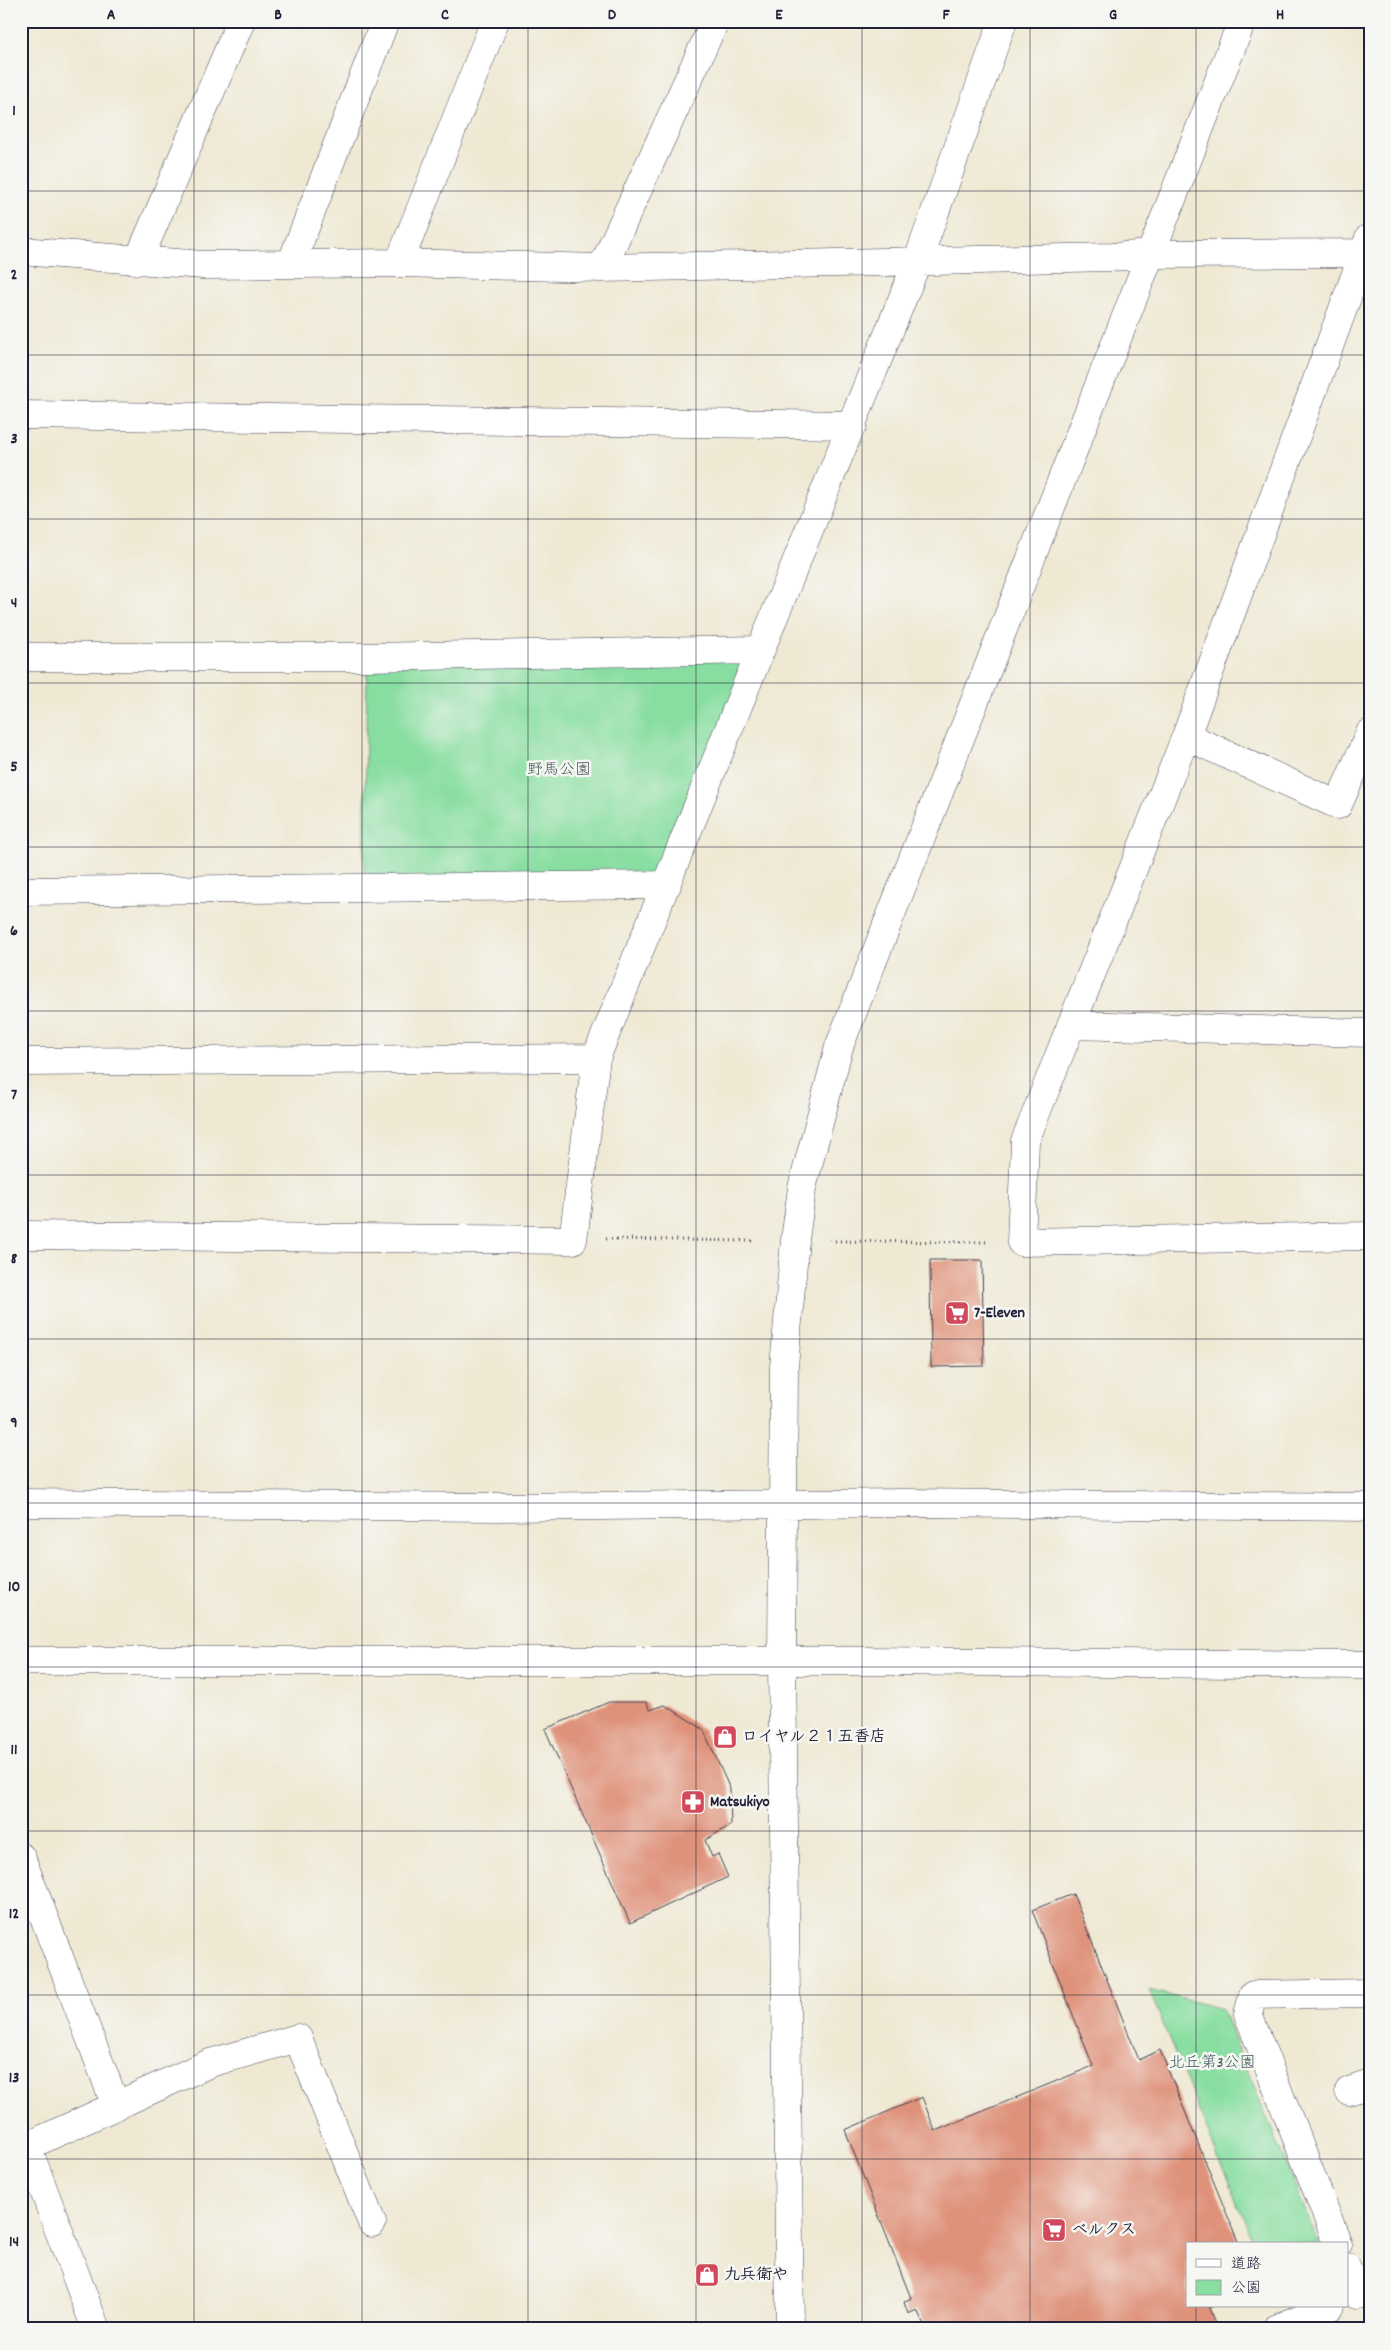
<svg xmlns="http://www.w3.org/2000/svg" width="1391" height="2350" font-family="Dekko,'Klee One',sans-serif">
<rect width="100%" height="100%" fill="#f6f6f2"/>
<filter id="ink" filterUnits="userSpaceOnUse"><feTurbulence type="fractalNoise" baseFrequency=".02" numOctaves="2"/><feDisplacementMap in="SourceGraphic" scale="10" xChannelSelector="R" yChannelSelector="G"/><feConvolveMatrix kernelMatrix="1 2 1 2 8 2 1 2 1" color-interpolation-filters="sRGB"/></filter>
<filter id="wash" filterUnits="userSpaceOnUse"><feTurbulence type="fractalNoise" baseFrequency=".0096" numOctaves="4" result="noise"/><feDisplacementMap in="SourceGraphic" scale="20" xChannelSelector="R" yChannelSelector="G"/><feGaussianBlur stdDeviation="1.12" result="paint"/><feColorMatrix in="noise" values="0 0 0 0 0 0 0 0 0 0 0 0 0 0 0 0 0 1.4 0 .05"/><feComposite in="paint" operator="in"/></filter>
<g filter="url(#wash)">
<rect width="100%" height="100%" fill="#efe9d4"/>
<path fill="#88dea1" stroke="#55806e" d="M761,650l-94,235 -303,3 3,-231z
M1149,1990l73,19 97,235h-65z"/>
<g id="blocks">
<path fill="#df927a" d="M930,1260h52l2,106 -53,1z
M609,1702h37l4,8 15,-5 38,24 27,60 1,36 -26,15 7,17 6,-3 10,23 -98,46 -85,-194z
M1073,1894l66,166 21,-10 79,194h-52v62h26l-4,2 6,16 -12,5h-288l9,-4 -7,-15 -9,4 -4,-12 7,-4 -66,-168 77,-33 13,34 158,-65 -61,-156z"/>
</g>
</g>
<g filter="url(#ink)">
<use href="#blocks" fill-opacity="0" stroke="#414052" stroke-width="1"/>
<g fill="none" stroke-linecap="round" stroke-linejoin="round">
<defs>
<path id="minor" d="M21,251l182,14 196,-2 203,5 511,-11 37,-3 220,-1
M138,261l103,-240
M399,263l96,-242
M291,264l94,-243
M602,268l113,-247
M21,415l832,10
M21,657h346l394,-7
M1370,733l-32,72 -152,-69 -161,405 -4,101 349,-6
M1186,736l183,-498
M21,891l646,-6
M1071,1025l299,8
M21,1062l575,-4
M21,1235l552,5 23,-182 322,-798 85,-239
M21,1503l476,4 404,-4 469,4
M21,1661h840l509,4
M21,1857l95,249
M1349,2091l21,-7
M27,2146l69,183
M21,2149l189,-86 88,-25 74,185
M1338,2244l-90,-230 5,-19 117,-2
M1347,2268l11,27
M790,2329l-8,-668 2,-294 11,-127 7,-52 37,-141 403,-1026
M1276,2329l55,-23"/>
</defs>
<use href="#minor" stroke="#414052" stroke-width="29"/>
<path stroke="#414052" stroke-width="3" stroke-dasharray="1 4" stroke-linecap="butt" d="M606,1239l147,2
M830,1241l159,1"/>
<use href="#minor" stroke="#fff" stroke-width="28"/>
</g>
</g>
<path fill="none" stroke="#22223b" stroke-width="1" stroke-opacity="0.55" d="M194,21v2308M362,21v2308M528,21v2308M696,21v2308M862,21v2308M1030,21v2308M1196,21v2223M21,191h1349M21,355h1349M21,519h1349M21,683h1349M21,847h1349M21,1011h1349M21,1175h1349M21,1339h1349M21,1503h1349M21,1667h1349M21,1831h1349M21,1995h1349M21,2159h1349M1196,2306v23"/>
<defs>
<symbol id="supermarket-square" viewBox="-11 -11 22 22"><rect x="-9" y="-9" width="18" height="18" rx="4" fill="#d1495b" stroke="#f6f6f2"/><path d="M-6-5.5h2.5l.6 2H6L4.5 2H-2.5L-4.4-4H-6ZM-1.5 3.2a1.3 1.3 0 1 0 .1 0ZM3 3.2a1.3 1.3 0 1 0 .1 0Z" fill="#fff"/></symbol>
<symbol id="shop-square" viewBox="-11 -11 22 22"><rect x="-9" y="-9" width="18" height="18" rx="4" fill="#d1495b" stroke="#f6f6f2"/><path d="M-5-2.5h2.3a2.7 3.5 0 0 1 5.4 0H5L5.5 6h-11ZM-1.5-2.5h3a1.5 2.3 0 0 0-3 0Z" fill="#fff"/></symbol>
<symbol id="pharmacy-square" viewBox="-11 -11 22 22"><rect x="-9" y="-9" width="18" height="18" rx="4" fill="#d1495b" stroke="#f6f6f2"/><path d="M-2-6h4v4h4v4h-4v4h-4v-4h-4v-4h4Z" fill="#fff"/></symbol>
</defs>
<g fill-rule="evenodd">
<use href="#supermarket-square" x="943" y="1299" width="28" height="28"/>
<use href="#shop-square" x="711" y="1723" width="28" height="28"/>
<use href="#pharmacy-square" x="679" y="1788" width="28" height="28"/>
<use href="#supermarket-square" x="1040" y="2216" width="28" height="28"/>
<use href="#shop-square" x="693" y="2261" width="28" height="28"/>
</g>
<g text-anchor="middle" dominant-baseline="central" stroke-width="5" stroke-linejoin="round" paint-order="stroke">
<g font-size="16" fill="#415a5a" stroke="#f6f6f2">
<text x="559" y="770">野馬公園</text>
<text x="1212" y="2063">北丘第3公園</text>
</g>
<g font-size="16" font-weight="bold" fill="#22223b" stroke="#f6f6f2" text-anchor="start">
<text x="974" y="1313">7-Eleven</text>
<text x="742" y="1737">ロイヤル２１五香店</text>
<text x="710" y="1802">Matsukiyo</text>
<text x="1072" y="2230">ベルクス</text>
<text x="724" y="2275">九兵衛や</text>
</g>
</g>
<rect width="1391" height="2350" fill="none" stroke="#f6f6f2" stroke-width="55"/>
<rect x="1186" y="2242" width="162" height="65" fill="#f6f6f2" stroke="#a1a1a9"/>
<rect x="1196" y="2259" width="25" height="8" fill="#ffffff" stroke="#a1a1a9"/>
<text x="1231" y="2268" font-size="15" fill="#22223b">道路</text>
<rect x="1196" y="2280" width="25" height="15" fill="#88dea1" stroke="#a1a1a9"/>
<text x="1231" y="2292" font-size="15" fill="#22223b">公園</text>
<rect x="28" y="28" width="1336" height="2294" fill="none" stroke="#22223b" stroke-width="2"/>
<g font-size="16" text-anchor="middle" font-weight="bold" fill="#22223b">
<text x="111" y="19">A</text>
<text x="278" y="19">B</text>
<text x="445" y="19">C</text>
<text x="612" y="19">D</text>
<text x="779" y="19">E</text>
<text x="946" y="19">F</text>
<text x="1113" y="19">G</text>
<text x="1280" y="19">H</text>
<text x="14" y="115">1</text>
<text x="14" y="279">2</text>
<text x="14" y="443">3</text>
<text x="14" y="607">4</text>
<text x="14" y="771">5</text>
<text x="14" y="935">6</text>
<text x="14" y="1099">7</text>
<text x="14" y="1263">8</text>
<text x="14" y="1427">9</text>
<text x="14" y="1591">10</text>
<text x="14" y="1754">11</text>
<text x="14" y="1918">12</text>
<text x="14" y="2082">13</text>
<text x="14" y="2246">14</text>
</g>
</svg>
